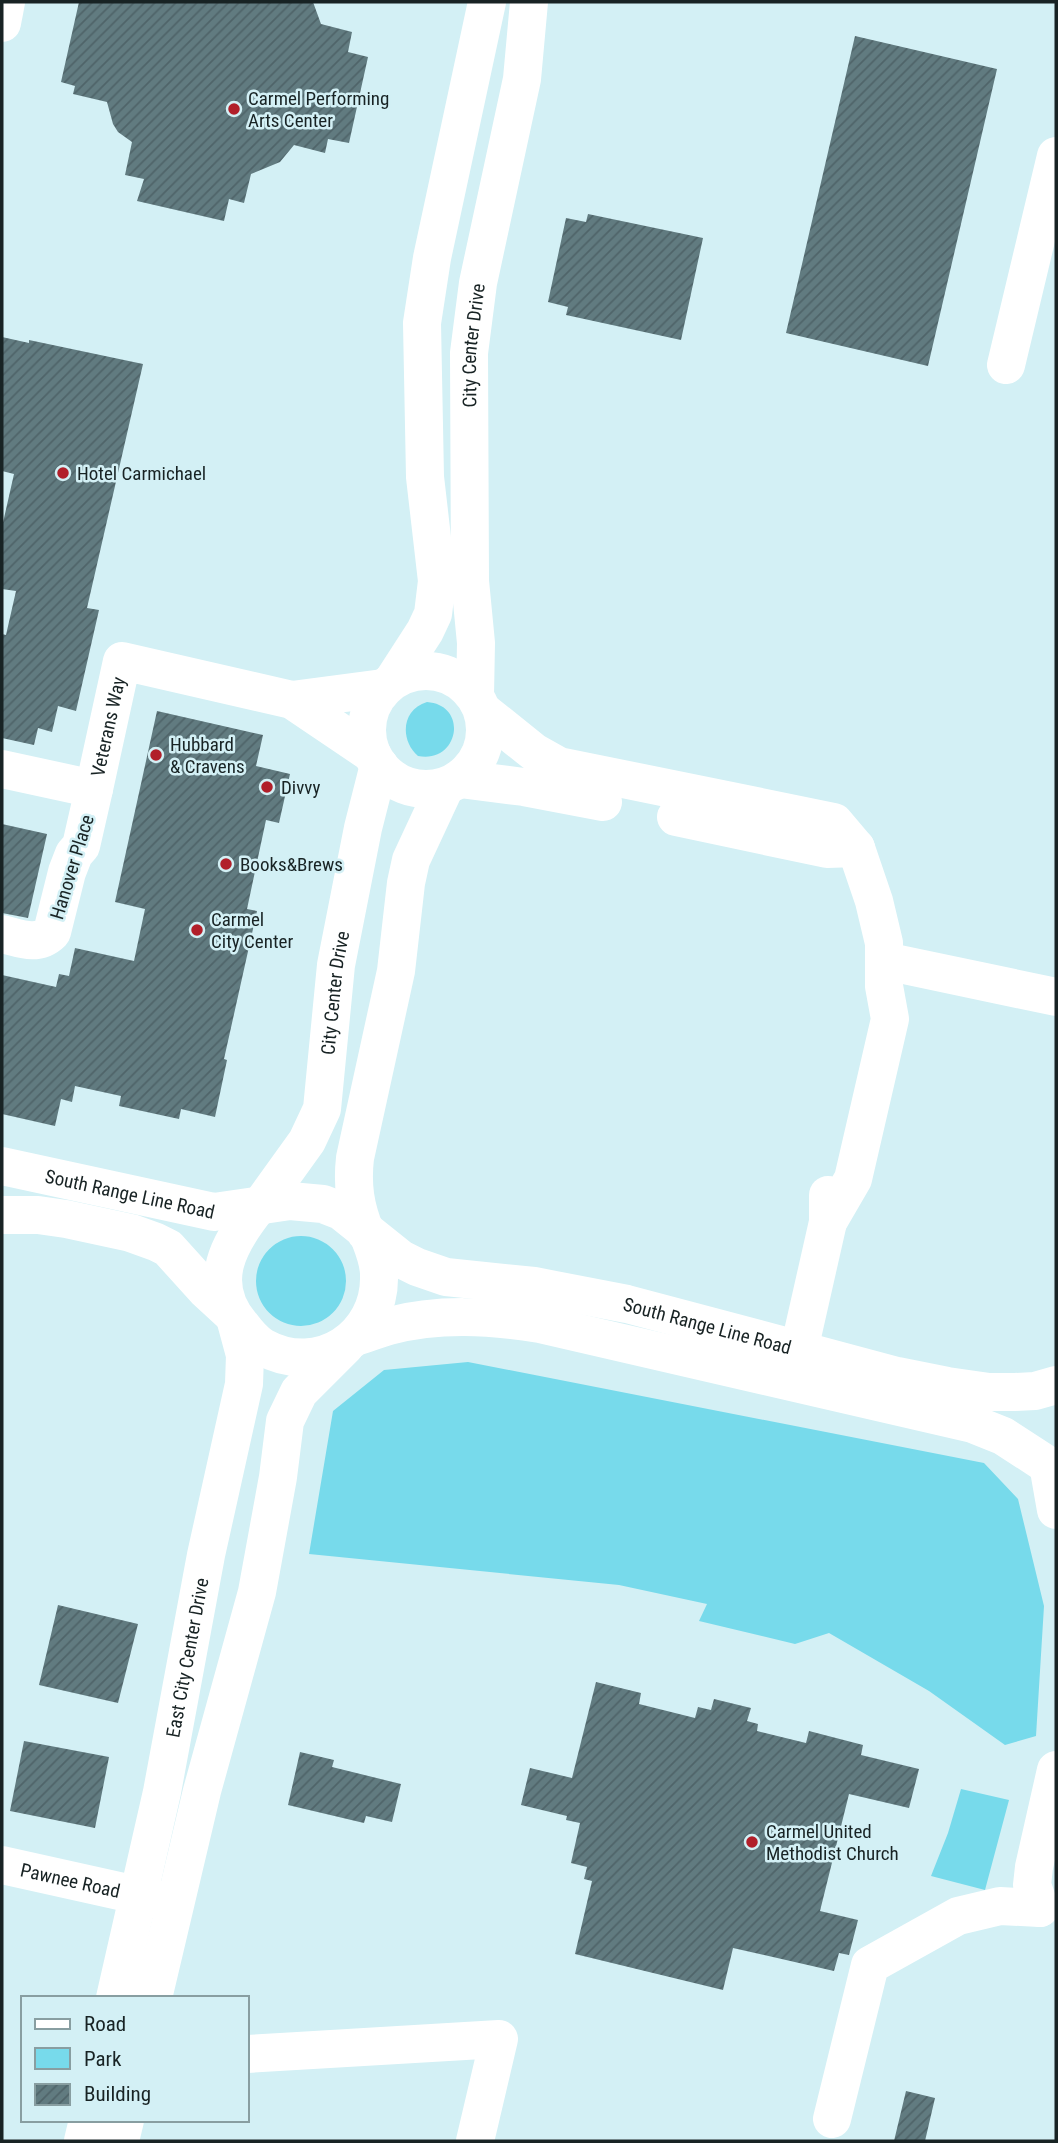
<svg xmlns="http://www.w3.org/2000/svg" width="1058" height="2143" font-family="'Roboto Condensed',sans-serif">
<defs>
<pattern id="building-hatch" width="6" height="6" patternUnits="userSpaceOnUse" patternTransform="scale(1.75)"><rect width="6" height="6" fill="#617b80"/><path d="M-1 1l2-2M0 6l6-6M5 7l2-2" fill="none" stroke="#4f6469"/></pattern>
</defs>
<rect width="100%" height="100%" fill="#d3f0f5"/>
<path fill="#77daeb" d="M427,702c42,3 32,62 -9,54 -18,-16 -17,-46 9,-54z
M256 1281a45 45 0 1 1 90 0a45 45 0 1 1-90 0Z
M468,1362l516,101 34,36 26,107 -8,130 -31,9 -76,-54 -100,-58 -34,11 -96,-23 8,-17 -88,-19 -310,-31 24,-143 51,-41z
M961,1789l48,11 -24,90 -54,-14 17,-43z"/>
<path fill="url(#building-hatch)" d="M79,2h234l8,22 31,8 -4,20 20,5 -19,86 -21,-4 -3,14 -31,-8 -14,17 -29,12 -7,29 -15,-4 -5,22 -87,-20 7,-22 -19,-4 7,-33 -14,-10 -5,-8 -6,-22 -34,-8 2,-8 -14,-4z
M855,36l142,33 -69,297 -142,-33z
M588,214l115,24 -22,102 -115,-25 2,-8 -20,-5 18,-84 20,4z
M2,337l27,6v-3l114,24 -56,244 12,2 -23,101 -18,-5 -6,26 -14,-4 -4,17 -32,-7v-104l4,1 10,-44 -14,-2v-62l12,-53 -12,-3z
M157,711l106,24 -7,31 34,8 -11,49 -13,-3 -19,89 10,2 -33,148 3,1 -12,57 -34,-8 -2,10 -60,-13 2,-10 -46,-10 -3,16 -11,-3 -6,27 -53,-12v-139l54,12 3,-13 10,2 6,-28 59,13 11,-52 -30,-7z
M2,824l45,10 -19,84 -26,-5z
M58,1605l80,19 -20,79 -79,-18z
M596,1682l45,11 -2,11 56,14 3,-11 13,3 3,-11 37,9 -4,13 11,3 -1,7 49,12 3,-12 54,14 -2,10 58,14 -10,39 -60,-14 -29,117 38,9 -9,35 -10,-2 -5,18 -101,-23 -10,42 -148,-36 17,-73 -8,-2 3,-12 -16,-4 9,-40 -14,-3 1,-4 -46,-11 9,-37 42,10z
M24,1741l85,16 -14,71 -85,-17z
M300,1752l34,8 -2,7 69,17 -9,38 -26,-6 -2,7 -76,-18z
M906,2091l29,7 -10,43h-31z"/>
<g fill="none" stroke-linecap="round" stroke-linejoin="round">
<g stroke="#fff" stroke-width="38">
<path d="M2,23l4,-21"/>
<path d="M1006,365l50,-209"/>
<circle cx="426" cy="730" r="59"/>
<path d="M394,679l31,-48 8,-17 4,-33 -12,-104 -3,-154 10,-65 55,-256"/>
<path id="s1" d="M475,695l1,-52 -6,-62 -1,-228 9,-70 44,-204 7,-77"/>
<path d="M292,700l91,-12"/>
<path d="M484,712l50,40 25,14 275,56 22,26 18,53 10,42v43l6,33 -37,160 -25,43"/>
<path id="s2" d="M2,769l92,20 28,-128 170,39 80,54"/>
<path d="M460,779l64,8 79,15"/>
<path d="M676,817l151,32 29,-1"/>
<path d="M2,934c17,4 35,13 50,-2l15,-60 7,-18 7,-8 13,-57"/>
<path d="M885,961l171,36"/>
<path id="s3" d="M261,1205l46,-64 15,-32 14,-144 27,-137 16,-63"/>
<path d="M366,1233c-11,-26 -14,-48 -11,-75l41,-187 10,-88 5,-23 34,-73"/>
<path d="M799,1350l29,-128v-27"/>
<path d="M1049,1470l7,40"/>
<path id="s4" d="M2,1865l162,36"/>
<path d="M1040,1908l-8,-23 2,-18 22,-97"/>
<path id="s5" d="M115,1998l47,-206 44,-237 38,-171 1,-29 -10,-37"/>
<path d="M153,1998l49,-207 55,-199 21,-115 7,-56 14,-29 46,-46"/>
<path d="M247,2054l252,-15 -24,102"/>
<path d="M832,2119l38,-154 88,-49 42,-10 40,2"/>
<path d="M83,2141l5,-21"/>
<path d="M120,2141l5,-21"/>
</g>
<g stroke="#fff" stroke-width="38">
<path id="s6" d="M2,1166l212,46 76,-11 33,3 18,7 60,48 16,8 29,10 88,9 93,18 270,72 50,10 42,6h26l20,-1 21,-6"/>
<path d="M259,1205c-30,37 -54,78 -18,120 6,8 13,17 22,22 56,31 118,-10 116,-72 0,-15 -6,-28 -11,-41"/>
<path d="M2,1215h36l28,4 65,14 25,9 12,6 38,42 25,23"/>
<path d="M358,1336c10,-3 20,-7 31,-10 50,-13 100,-10 151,-2l433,100 30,12 40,26"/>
</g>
</g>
<g fill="#b11f2a" stroke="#d3f0f5" stroke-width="2.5">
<circle cx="234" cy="109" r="7"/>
<circle cx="63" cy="473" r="7"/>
<circle cx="156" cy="755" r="7"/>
<circle cx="267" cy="787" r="7"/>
<circle cx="226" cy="864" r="7"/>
<circle cx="197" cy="930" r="7"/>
<circle cx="752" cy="1842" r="7"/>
</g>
<g text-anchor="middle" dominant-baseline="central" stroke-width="5" stroke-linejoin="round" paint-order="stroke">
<g font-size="19" fill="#182324" stroke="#d3f0f5" text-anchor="start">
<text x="248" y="98">Carmel Performing<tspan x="248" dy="22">Arts Center</tspan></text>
<text x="77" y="473">Hotel Carmichael</text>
<text x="170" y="744">Hubbard<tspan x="170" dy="22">&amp; Cravens</tspan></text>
<text x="281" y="787">Divvy</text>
<text x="240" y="864">Books&amp;Brews</text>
<text x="211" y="919">Carmel<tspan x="211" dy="22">City Center</tspan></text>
<text x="766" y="1831">Carmel United<tspan x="766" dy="22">Methodist Church</tspan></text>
</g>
<g font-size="19" fill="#182324" stroke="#d3f0f5">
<text stroke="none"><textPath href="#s1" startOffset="350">City Center Drive</textPath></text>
<text stroke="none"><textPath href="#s2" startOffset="158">Veterans Way</textPath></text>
<text transform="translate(72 867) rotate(-73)">Hanover Place</text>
<text stroke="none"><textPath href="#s3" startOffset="231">City Center Drive</textPath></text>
<text stroke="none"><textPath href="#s6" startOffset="131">South Range Line Road</textPath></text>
<text stroke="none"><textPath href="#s6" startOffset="738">South Range Line Road</textPath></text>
<text stroke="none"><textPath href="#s5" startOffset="348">East City Center Drive</textPath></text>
<text stroke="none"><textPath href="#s4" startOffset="70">Pawnee Road</textPath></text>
</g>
</g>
<rect width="1058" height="2143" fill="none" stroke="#182324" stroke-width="7"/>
<rect x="21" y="1996" width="228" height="126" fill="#d3f0f5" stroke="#889ea1" stroke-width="2"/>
<rect x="35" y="2019" width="35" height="10" fill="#ffffff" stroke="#889ea1" stroke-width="2"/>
<text x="84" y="2031" font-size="21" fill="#182324">Road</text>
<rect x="35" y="2048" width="35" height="21" fill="#77daeb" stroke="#889ea1" stroke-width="2"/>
<text x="84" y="2066" font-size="21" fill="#182324">Park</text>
<rect x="35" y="2084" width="35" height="21" fill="url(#building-hatch)" stroke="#889ea1" stroke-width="2"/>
<text x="84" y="2101" font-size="21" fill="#182324">Building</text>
</svg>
